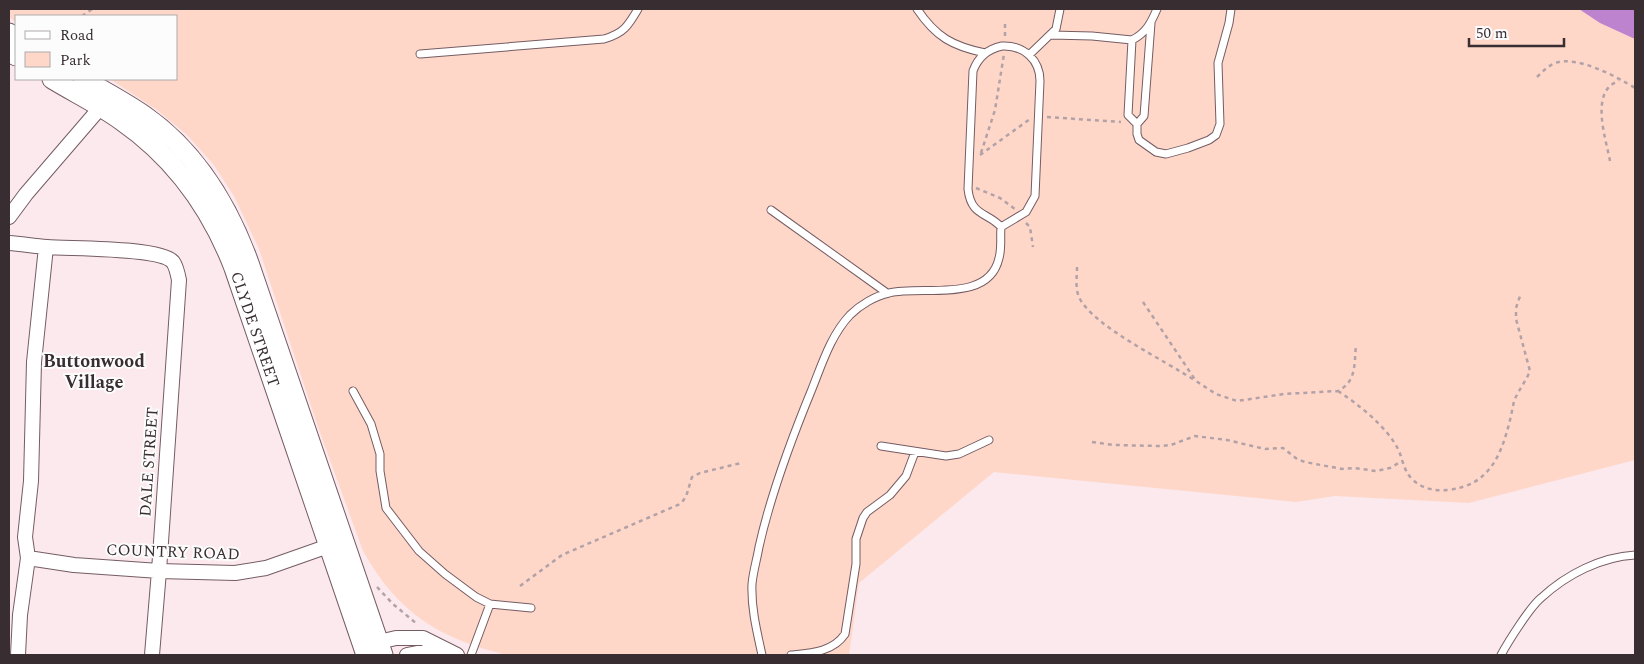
<svg xmlns="http://www.w3.org/2000/svg" width="1644" height="664" font-family="Spectral,serif">
<rect width="100%" height="100%" fill="#fbe9ee"/>
<path fill="#fed7c9" d="M9,9h1626v451l-166,43 -134,-7 -39,6 -302,-30 -135,111 -10,72h-342c-68,-16 -110,-43 -144,-104l-45,-124 -59,-178 -25,-53 -21,-32 -26,-29 -30,-25 -47,-31h66v-63h-160v6l-7,-5z"/>
<path fill="#be83cf" d="M1579,9h56v30l-35,-16z"/>
<g fill="none" stroke-linecap="round" stroke-linejoin="round">
<defs>
<path id="lane" d="M917,9c19,28 35,37 68,44
M1151,23l-7,93 -7,8 -9,-9 4,-75c14,-7 19,-17 25,-31
M1051,35l41,1 40,4
M1002,46c22,-1 38,14 38,35l-5,115 -9,16 -25,15c-13,-15 -30,-10 -33,-38l5,-118c5,-14 15,-22 29,-25z
M420,54l184,-15c20,-6 24,-13 34,-30
M1029,55l27,-26 4,-20
M1137,124v10l2,6 17,12 10,2 22,-6 21,-8 7,-5 4,-11 -2,-61 11,-40 2,-14
M771,210l116,83
M353,391l18,33 9,30v17l6,37 33,43 26,23 31,23 14,7 41,4
M881,446l65,10 13,-2 30,-14
M471,655l19,-51
M762,655c-5,-23 -11,-47 -10,-71 1,-12 5,-25 7,-37 12,-54 32,-107 53,-158 10,-25 19,-54 38,-74 10,-10 25,-19 39,-22 33,-8 100,11 110,-35 3,-10 1,-21 2,-31
M791,655c20,-2 42,-3 54,-21l11,-70v-25l7,-21 4,-6 23,-17 16,-19 9,-24
M1501,655c7,-13 29,-48 40,-57 26,-24 60,-41 94,-43"/>
<path id="street" d="M9,217l17,-23 80,-93
M9,243c13,1 25,3 38,4 23,2 113,0 126,15 3,4 5,13 6,18l-20,291 -7,84
M28,558l46,7 85,6 76,2 31,-5 71,-25
M370,644l26,-6h27l34,17
M18,655l2,-40 8,-57 -3,-21 6,-56 3,-119 12,-115
M407,655l10,-2h32"/>
<g id="secondary">
<path d="M9,33l7,5"/>
<path d="M9,52l7,4"/>
<path id="s1" d="M52,79c23,14 48,26 70,42 53,37 89,87 112,147l132,387"/>
<path d="M83,79c21,12 42,23 62,37 51,36 83,89 104,147l134,392"/>
</g>
</defs>
<use href="#lane" stroke="#755c63" stroke-width="9"/>
<use href="#street" stroke="#755c63" stroke-width="16"/>
<use href="#secondary" stroke="#755c63" stroke-width="21"/>
<path stroke="#b2a2a7" stroke-width="2.5" stroke-dasharray="4 4" stroke-linecap="butt" d="M82,16l10,-7
M1005,36v-13
M1537,77c6,-6 11,-11 18,-14 22,-8 62,14 80,25
M1047,117l74,5
M981,153l14,-43 9,-56
M980,155l50,-36
M1610,161c-4,-22 -21,-71 9,-80
M976,188l24,10 15,11
M1026,223l4,4 3,20
M1077,267c0,10 -2,21 2,30 13,29 87,64 115,83
M1143,302l53,79 20,13 21,7 47,-7 54,-3c19,-10 16,-27 18,-46
M1338,391c20,13 49,36 60,58 5,10 5,21 14,30 10,10 23,12 35,11 44,-4 55,-37 64,-74 1,-5 2,-10 3,-15 4,-10 12,-20 16,-30l-14,-52v-11l4,-12
M1092,442l22,3 47,1 10,-1 24,-9 32,4 38,9 18,-1 14,11 8,3 37,7 12,-1 22,3 14,-3 12,-7
M520,586l42,-31 118,-51c8,-7 8,-16 12,-27l8,-4 41,-10
M377,587l16,17 24,20"/>
<use href="#lane" stroke="#fff" stroke-width="7"/>
<use href="#street" stroke="#fff" stroke-width="14"/>
<use href="#secondary" stroke="#fff" stroke-width="19"/>
</g>
<g text-anchor="middle" dominant-baseline="central" stroke-width="4" stroke-linejoin="round" paint-order="stroke">
<g font-size="16" fill="#382d30" stroke="#fcfcfc">
<text stroke="none"><textPath href="#s1" startOffset="334">CLYDE STREET</textPath></text>
<text transform="translate(149 462) rotate(-86)">DALE STREET</text>
<text transform="translate(173 552) rotate(2)">COUNTRY ROAD</text>
</g>
<g font-size="18" font-weight="bold" fill="#382d30" stroke="#fcfcfc">
<text x="94" y="361">Buttonwood<tspan x="94" dy="21">Village</tspan></text>
</g>
</g>
<rect width="1644" height="664" fill="none" stroke="#382d30" stroke-width="20"/>
<rect x="15" y="15" width="162" height="65" fill="#fcfcfc" stroke="#aea9aa"/>
<rect x="25" y="31" width="25" height="8" fill="#ffffff" stroke="#aea9aa"/>
<text x="60" y="40" font-size="15" fill="#382d30">Road</text>
<rect x="25" y="52" width="25" height="15" fill="#fed7c9" stroke="#aea9aa"/>
<text x="60" y="65" font-size="15" fill="#382d30">Park</text>
<path d="M1469 38v8h95v-8" fill="none" stroke="#382d30" stroke-width="2.5"/>
<text x="1476" y="38" font-size="15" fill="#382d30" stroke="#fcfcfc" stroke-width="4" paint-order="stroke">50 m</text>
</svg>
